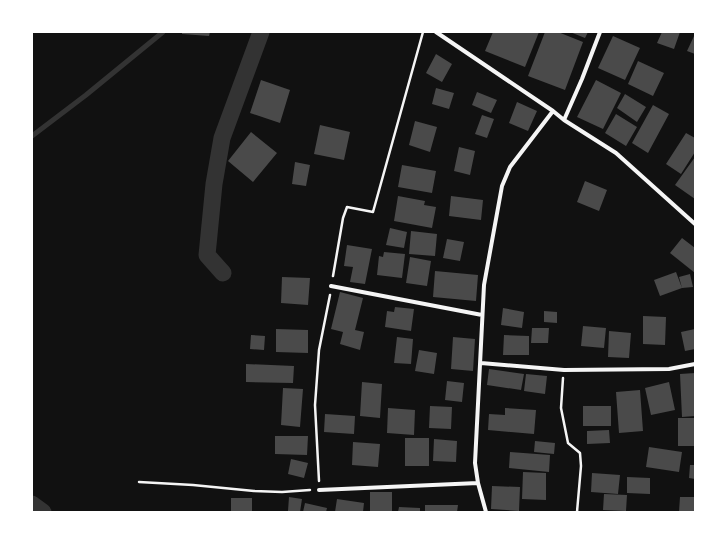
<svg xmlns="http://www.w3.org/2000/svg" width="727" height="544" font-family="Cabin,sans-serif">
<rect width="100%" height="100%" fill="#111"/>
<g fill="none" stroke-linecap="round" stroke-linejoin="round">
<path stroke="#333" stroke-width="5" d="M32,136l54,-41 77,-63"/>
<path stroke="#333" stroke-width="17" d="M223,273l-16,-18 7,-71 8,-46 39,-106
M32,504l11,8"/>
</g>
<path fill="#4a4a4a" d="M182,32h28l-1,4 -27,-2z
M493,32h46l-14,35 -40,-16z
M545,32h13l25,10 -18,48 -37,-14z
M570,32h18l-3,6z
M662,32h18l-6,17 -17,-6z
M695,34v20l-8,-3z
M613,36l27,12 -15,32 -27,-12z
M436,54l16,10 -10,18 -16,-9z
M638,61l26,12 -11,23 -25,-12z
M261,80l29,10 -10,33 -30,-10z
M596,80l25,13 -18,36 -26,-12z
M436,88l18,5 -5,16 -17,-5z
M477,92l20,8 -6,13 -19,-8z
M625,94l21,13 -9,15 -20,-14z
M517,102l20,9 -9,20 -19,-8z
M653,105l16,9 -21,39 -16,-10z
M616,114l21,13 -11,19 -21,-13z
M482,115l12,4 -7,19 -12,-4z
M415,121l22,6 -7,25 -21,-7z
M320,125l30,7 -6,28 -30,-6z
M251,132l26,21 -24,29 -25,-21z
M686,133l9,5v14l-14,22 -15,-10z
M459,147l16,4 -5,24 -16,-4z
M695,157v42l-20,-14z
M295,162l15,3 -4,21 -14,-2z
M402,165l34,6 -4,22 -34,-6z
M585,181l22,9 -8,21 -22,-9z
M398,196l27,5 -1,4 12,2 -4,21 -38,-7z
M451,196l32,4 -2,20 -32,-4z
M390,228l17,4 -3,16 -18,-3z
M411,231l26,3 -2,22 -26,-2z
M682,238l13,10v25l-25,-20z
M447,239l17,3 -4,19 -17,-3z
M347,245l25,4 -7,35 -15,-2 3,-15 -9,-1z
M384,252l21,2 -3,24 -25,-3 2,-19 4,1z
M410,257l21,4 -4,25 -21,-3z
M435,271l43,4 -2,26 -43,-4z
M676,272l6,16 -3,-11 11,-3 3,13 -11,1 -22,8 -6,-16z
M282,277l28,1 -2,27 -27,-2z
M340,292l23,6 -8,32 9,2 -4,18 -20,-6 3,-12 -12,-3z
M395,307l19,2 -3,22 -26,-4 2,-16 7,1z
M503,308l21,4 -2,16 -21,-3z
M544,311l13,1v11l-13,-1z
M643,316l23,1 -1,28 -22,-1z
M583,326l23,2 -2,20 -23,-2z
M532,328h17l-1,15h-17z
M276,329l32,1v23l-32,-1z
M695,329v20l-10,2 -4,-19z
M609,331l22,2 -2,25 -21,-1z
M251,335l14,1 -1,14 -14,-1z
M504,335l25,1v19h-26z
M397,337l16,2 -2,25 -17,-1z
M453,337l22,2 -2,32 -22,-2z
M419,350l18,3 -3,21 -19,-3z
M246,364l48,2 -1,17 -47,-1z
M489,369l35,5 -3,16 -34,-5z
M695,373v43l-13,1 -2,-43z
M526,374l21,2 -2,18 -21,-3z
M447,381l17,2 -2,19 -17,-2z
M362,382l20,2 -2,34 -20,-2z
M669,382l6,28 -24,5 -6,-27z
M283,388l20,1 -3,38 -19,-2z
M640,390l3,41 -24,2 -3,-41z
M430,406l22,1 -1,22 -22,-1z
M583,406h28v20h-28z
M388,408l27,2 -1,25 -27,-2z
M505,408l31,2 -2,24 -46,-4 1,-16 16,1z
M325,414l30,2 -1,18 -30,-2z
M678,418h17v28h-17z
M609,430l1,13 -23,1v-13z
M275,436h33l-1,19 -32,-1z
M405,438h24v28h-24z
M434,439l23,2 -1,21 -23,-1z
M535,441l20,2 -1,11 -20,-2z
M353,442l27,2 -2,23 -26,-2z
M649,447l33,5 -3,20 -33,-5z
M510,452l40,3 -1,17 -40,-4z
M291,459l17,4 -4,15 -16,-4z
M690,465h5v14l-6,-1z
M523,472l23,1v27l-24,-1z
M592,473l28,2 -2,19 -27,-2z
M627,477l23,1v16l-23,-1z
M492,486l28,1 -1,24 -28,-2z
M370,492h22v20h-22z
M604,494l23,1 -1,16 -23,-1z
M289,497l13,2 -2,13 -12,-1z
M680,497h15v15h-16z
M231,498h21v14h-21z
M337,499l27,4 -1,9h-28z
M305,503l22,5 -1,4h-23z
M425,505h33l-1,7h-32z
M399,507l21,1v4h-22z"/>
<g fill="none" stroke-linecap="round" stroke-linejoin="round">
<path stroke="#f5f5f5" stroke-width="2.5" d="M333,276l10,-58 4,-11 26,5 50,-180
M563,378l-2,30 7,35 12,10 1,13 -4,46
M319,481l-4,-76 4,-55 11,-55
M139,482l54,3 61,6 28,1 28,-2"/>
<path stroke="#f5f5f5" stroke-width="4" d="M436,32l117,79 11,9 52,33 79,71
M564,120l18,-41 18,-47
M331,286l151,29
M481,363l83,7 105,-1 26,-5
M319,490l159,-7
M486,512l-8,-29 -3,-20 9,-178 18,-99 8,-19 43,-56"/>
</g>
<rect width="727" height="544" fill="none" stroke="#ffffff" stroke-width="66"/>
</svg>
